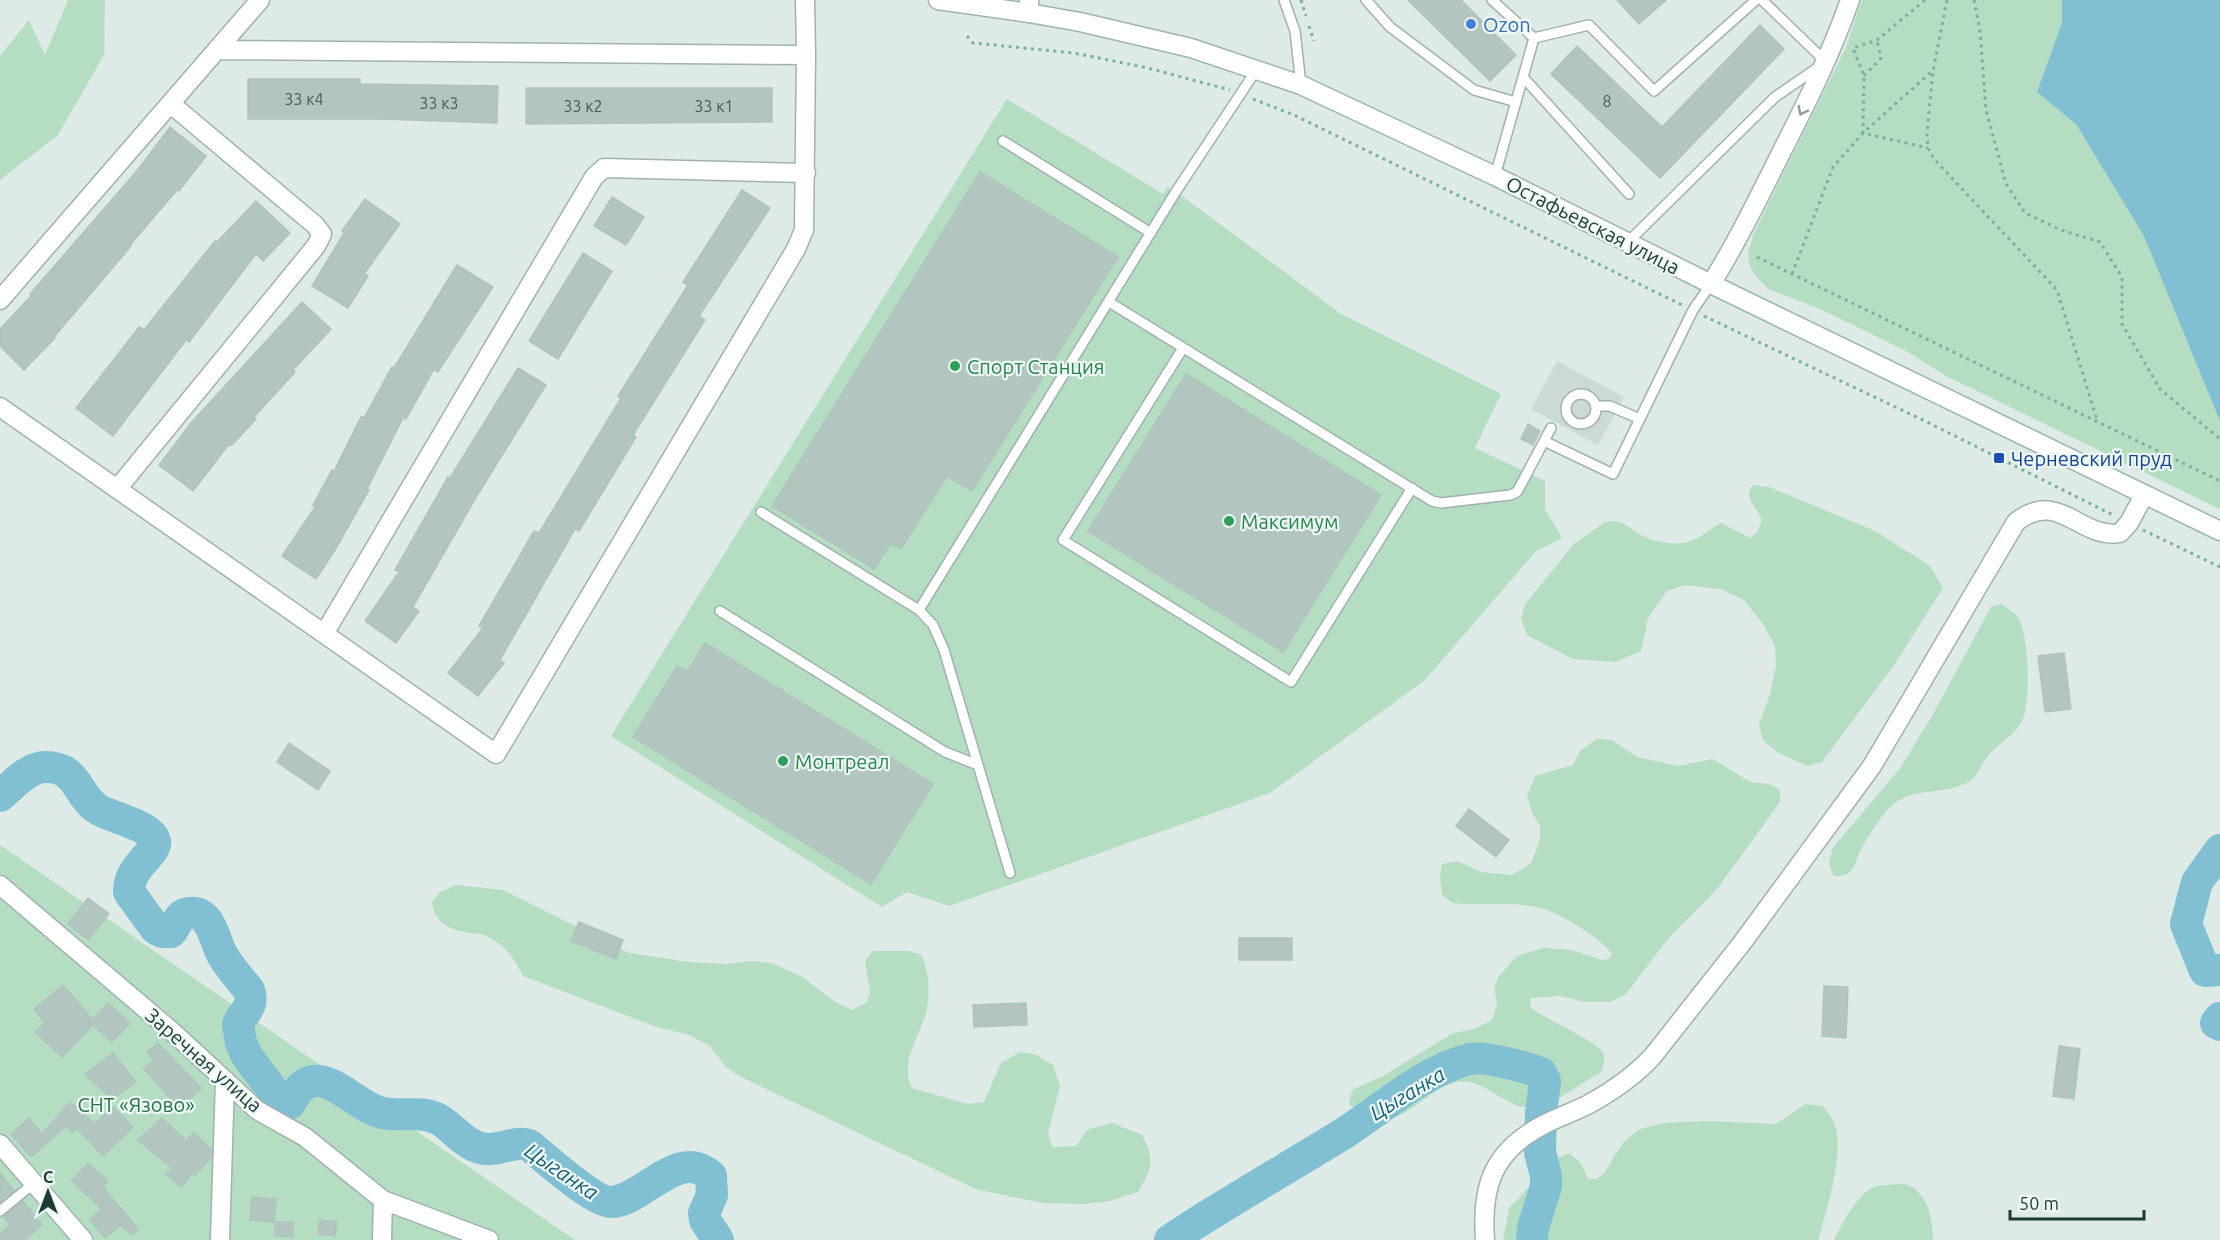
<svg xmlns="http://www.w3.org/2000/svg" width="2220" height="1240" font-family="Ubuntu,sans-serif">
<rect width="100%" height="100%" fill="#ddeae5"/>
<path fill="#cbdad4" d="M1557,361l67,36 -26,48 -67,-36z"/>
<path fill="#b4ddc2" d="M68,0h37l-1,55 -46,80 -58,45v-124l29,-36 16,35z
M1862,0h358v509l-274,-133 -38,-24 -88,-43 -52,-20 -14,-15 -5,-11 -1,-10 6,-20 92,-186z
M1007,99l156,95 5,-7 18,12 155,115 160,80 -26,54 70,33v28l17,29 -26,13 -111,129 -155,113 -321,113 -42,-14 -25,15 -271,-171z
M1753,485l16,2 106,44 55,35 13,22 -49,77 -72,97 -15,4 -30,-14 -14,-12 -4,-15 11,-31 6,-28 -1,-20 -12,-22 -19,-24 -24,-11 -35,-4 -18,6 -19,27 -7,33 -26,11 -42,-3 -46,-24 -6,-16 4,-15 49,-60 31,-22c17,-5 25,8 38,14 12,6 32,10 45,6 12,-3 22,-14 33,-19l29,15 7,-6 5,-12c-5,-12 -19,-23 -9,-35z
M2002,604c4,4 11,7 14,11 14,16 15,88 6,106 -9,16 -25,23 -35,36 -6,8 -10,21 -19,25 -23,13 -51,5 -73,21 -13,10 -27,34 -35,48 -3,6 -4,15 -9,20 -6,5 -10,5 -17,5l-5,-12 3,-15 69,-82 31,-51 59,-109z
M1597,739l15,1 25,17 41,9 35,-7 37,23 20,2 10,6v12l-62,86 -51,52 -41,54 -16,8h-26l-23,-6 -30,2 -1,9c16,13 66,33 73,46 3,6 0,13 -2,19 -20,11 -42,30 -65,35 -28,6 -50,-30 -78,-25 -23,4 -39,25 -60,34 -5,3 -12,4 -17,6l-24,-12 -8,-6 3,-14 31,-14 68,-42 26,-6 15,-8 5,-16 -3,-16 5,-12 18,-20 26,-8 29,2 30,10 7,-1 3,-6c-15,-17 -49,-38 -71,-45 -24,-7 -62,-2 -88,-5l-11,-8 -2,-19 2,-12 15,-3 24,11 31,3 19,-12 9,-23v-14l-8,-13 -5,-17 8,-20 38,-11 7,-14z
M0,845l575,395h-575z
M456,885l47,5 126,63 59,9 39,2 24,-3 21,2 32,15 31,24 17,8 15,-8 3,-11 -5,-30 8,-10h35l12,3c9,13 10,38 7,54 -5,27 -29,53 -15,80l55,16 17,-2 17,-39 19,-11 17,3 16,10 7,21 -12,48 4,13 24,-1 11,-16 25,-7 30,12c13,24 10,34 -4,57l-28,9 -25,3 -43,-1 -66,-14 -237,-113 -13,-9 -16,-21 -21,-11 -35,-9 -131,-50c-10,-20 -18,-32 -39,-41 -6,-2 -13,-1 -19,-3 -18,-3 -30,-11 -33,-29l7,-10z
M1806,1104l17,2c4,6 10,13 12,20 10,26 -9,86 -17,114h-315l6,-32 47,-49 13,-6 12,10 7,16h8l9,-6 9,-17 10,-14 14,-12 24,-7 44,-2 70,3z
M1888,1185c6,0 14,-2 20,0 20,8 25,36 25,55h-99c7,-15 24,-47 40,-53 4,-2 10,-2 14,-2z"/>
<path fill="#81c0d3" d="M2062,0h158v421l-76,-185 -68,-112 -39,-32 25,-69z"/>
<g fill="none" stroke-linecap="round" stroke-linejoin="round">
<path stroke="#81c0d3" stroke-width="32" d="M0,796c13,-11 28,-29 45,-29 33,0 30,25 51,41 14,10 54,16 59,33 3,12 -27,25 -26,51l27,37 6,3h9c5,-5 7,-16 14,-18 27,-8 29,28 38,42 7,12 17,23 26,34 6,16 -5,21 -11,34l3,19 6,13 35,47h8c26,-52 60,3 93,10 19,4 36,-3 55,6 15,8 24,24 42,29 17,5 32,-8 49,-3 16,13 66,58 83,57 32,-2 67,-56 99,-26l1,19 -8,18 1,7 13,20
M2220,850l-23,32 -11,42 19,47 15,-1
M2220,1018l-4,5 4,2
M1170,1240c53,-35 109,-67 163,-100 46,-27 84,-67 137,-81 13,-3 57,8 71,14l4,8 -4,32 -1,39 6,24v10l-13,42 -1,12"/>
</g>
<path fill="#b2c5be" stroke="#afc4bd" stroke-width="1.5" d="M1408,0h53l55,55 -26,26z
M1617,0h49l-27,24z
M1760,25l24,24 -124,129 -109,-104 26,-28 85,81z
M248,79h112v5l138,2 -1,37 -116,-4h-133z
M526,88h246v34l-246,2z
M170,127l36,29 -27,35 -2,-1 -47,55 1,1 -77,91 1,1 -31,32 -24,-24v-17l32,-34 -2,-1 106,-122z
M980,172l138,85 -146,234 -25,-15 -46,73 -10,-6 -17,26 -102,-63z
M742,190l28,18 -71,108 6,4 -72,115 3,2 -57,94 -4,-2 -75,131 4,3 -26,33 -30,-23 35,-45 -4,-2 55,-95 5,2 82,-135 -3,-2 70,-111 -5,-3z
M612,197l32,20 -18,28 -32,-19z
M365,199l35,25 -36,50 4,2 -20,32 -36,-22 32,-53 -2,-2z
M256,201l34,32 -27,28 -7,-7 -67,88 -3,-2 -73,96 -37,-28 63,-81 5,3 71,-89 2,1z
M583,253l29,18 -54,88 -29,-18z
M457,265l36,22 -55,85 -4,-3 -28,50 -3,-1 -36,71 2,1 -34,60 -19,29 -34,-23 33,-49 -2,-2 19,-35 2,1 27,-54 3,1 28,-51 2,1z
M302,302l29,27 -38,41 2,2 -41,45 2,2 -25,27 -2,-2 -36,47 -34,-26 32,-42z
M518,368l28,17 -68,109 -65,113 6,4 -23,32 -31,-22 34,-49 -4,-2 53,-93 2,1z
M1186,374l195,121 -98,157 -195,-121z
M1528,424l12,7 -7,14 -12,-6z
M705,643l228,141 -62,100 -238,-147 44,-71 10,6z
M2064,653l7,56 -26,3 -7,-56z
M289,743l41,28 -12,19 -41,-28z
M1469,809l40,31 -13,17 -40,-31z
M88,898l21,16 -21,26 -20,-16z
M579,922l44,18 -7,19 -45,-18z
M1239,938h53v22h-53z
M63,985l30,35 15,-17 22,20 -18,19 -19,-17 -31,32 -27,-25 10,-9 -11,-14z
M1824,986l24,1 -2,51 -24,-2z
M1026,1003l1,22 -53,2 -1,-22z
M158,1043l43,45 -21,21 -36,-40 10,-9 -7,-8z
M2059,1046l21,3 -6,50 -21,-3z
M113,1053l23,29 -24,17 -27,-25z
M70,1102l25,22 18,-17 20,20 -30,29 -26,-28 -4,4 -7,-6 -35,31 -20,-23 18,-16 13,16z
M162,1118l24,23 8,-8 18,17 -1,8 -16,17 -2,-2 -12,14 -15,-13 6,-6 -34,-28z
M88,1163l20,18 -5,6 35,42 -6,6 -11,-10 -16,13 -15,-18 12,-11 -30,-28z
M0,1173l14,18 -14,11z
M252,1197l24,2 -2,23 -24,-2z
M23,1201l19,24 -18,15h-24v-6l10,-9 -6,-8z
M320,1220l17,2 -2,14 -17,-2z
M275,1222h18v15l-18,-1z"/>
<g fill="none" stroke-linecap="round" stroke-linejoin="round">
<defs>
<path id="lane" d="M1284,0l11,31 6,54
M1366,0l24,27 84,63 42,12
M1492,0l42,38 -39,138
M1534,38l55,-13 65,66 102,-91
M1523,77l106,117
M1003,141l148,92
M1628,242l147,-145 51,-35 -64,-62
M1109,302l323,199 9,2 69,-8 7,-3 34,-64
M1183,348l-120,192 228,142 121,-194
M1566 409a15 15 0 1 1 30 0a15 15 0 1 1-30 0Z
M1597,406h13l30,13
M1544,441l69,33 80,-164 18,-26
M761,512l158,98 14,15 11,25 66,223
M919,610l256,-417 82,-124
M720,611l225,141 33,13
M0,1211l34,-28"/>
<path id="street" d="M938,0l91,13
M218,50l588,5
M1711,284c26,-42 47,-85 69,-129 26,-51 51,-101 70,-155
M0,300l260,-300
M0,407l496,347 300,-505 8,-19 2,-175 -1,-55
M117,489l199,-243 6,-12 -7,-9 -144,-121
M324,634l270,-457 10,-9 202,5
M0,885l175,149 82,76 48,27 78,63 106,40
M0,1144l83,96
M220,1240l5,-160
M382,1240l1,-40
M1485,1240c-4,-54 8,-89 58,-115 15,-8 31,-13 46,-21 22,-12 46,-29 63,-47l90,-114 130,-177 144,-244c43,-34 64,18 104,11l9,-10 15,-28"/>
<path id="secondary" d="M1029,0v13l51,9 111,26 110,37 194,91 216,108 509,247"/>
</defs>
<use href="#lane" stroke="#a0b2ad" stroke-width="12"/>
<use href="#street" stroke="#a0b2ad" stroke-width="21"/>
<use href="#secondary" stroke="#9cb6af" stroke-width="21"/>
<path stroke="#7bb0a3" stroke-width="3" stroke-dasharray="3 4.5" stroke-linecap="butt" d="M1301,0l5,16
M1925,0l-48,40 -24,8 11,28 -1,57 65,15
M1947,0l-14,71 -6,61 1,16 6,11 123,131 40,130
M1974,0l6,31 6,79 20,74 19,29 36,17 39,12 22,35v47l38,65 60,50
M1309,26l5,15
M967,36l6,7 101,10 74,15 82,22
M1864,76l17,-18 -4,-18
M1253,99l41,16 388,190
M1757,257l463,224
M1792,274l41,-107 30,-34 68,-61
M1704,316l223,106 186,93
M2143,530l77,37"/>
<use href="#lane" stroke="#fff" stroke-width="9"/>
<use href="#street" stroke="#fff" stroke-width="18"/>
<use href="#secondary" stroke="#fff" stroke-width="18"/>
</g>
<defs><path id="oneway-chevron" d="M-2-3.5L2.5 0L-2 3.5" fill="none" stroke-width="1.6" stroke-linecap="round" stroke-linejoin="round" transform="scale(1.5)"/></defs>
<use stroke="#8e9c9a" href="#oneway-chevron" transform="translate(1802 111) rotate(117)"/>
<circle fill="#3f7fe0" stroke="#edf7f3" stroke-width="2" cx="1471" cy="24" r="6"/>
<g fill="#2e9e5b" stroke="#edf7f3" stroke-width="2">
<circle cx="955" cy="366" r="6"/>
<circle cx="1229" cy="521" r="6"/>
<circle cx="783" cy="761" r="6"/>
</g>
<rect fill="#1a4fb4" stroke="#edf7f3" stroke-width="2" x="1993" y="452" width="12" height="12" rx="3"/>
<g text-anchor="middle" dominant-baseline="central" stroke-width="4.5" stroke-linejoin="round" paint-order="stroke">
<g font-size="16" fill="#435d57">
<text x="304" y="99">33 к4</text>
<text x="1607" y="101">8</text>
<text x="439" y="103">33 к3</text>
<text x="583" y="106">33 к2</text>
<text x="714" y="106">33 к1</text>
</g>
<g font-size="20" fill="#366cbe" stroke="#edf7f3" text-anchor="start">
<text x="1483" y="24">Ozon</text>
</g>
<g font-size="20" fill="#1e3a35" stroke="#edf7f3">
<text transform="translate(1593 225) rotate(27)">Остафьевская улица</text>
<text transform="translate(204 1060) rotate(41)">Заречная улица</text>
</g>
<g font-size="20" fill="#27864d" stroke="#edf7f3" text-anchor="start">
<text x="967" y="366">Спорт Станция</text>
<text x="1241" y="521">Максимум</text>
<text x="795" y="761">Монтреал</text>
</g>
<g font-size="20" fill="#164399" stroke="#edf7f3" text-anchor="start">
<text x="2011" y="458">Черневский пруд</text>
</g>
<g font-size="20" fill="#26734a" stroke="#edf7f3">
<text x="136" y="1104">СНТ «Язово»</text>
</g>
<g font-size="21" font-style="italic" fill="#166079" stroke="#edf7f3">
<text transform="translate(1407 1093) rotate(-31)">Цыганка</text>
<text transform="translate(562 1171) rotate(34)">Цыганка</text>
</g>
</g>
<g transform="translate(48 1192)" stroke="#edf7f3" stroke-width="4.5" paint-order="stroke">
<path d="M0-4.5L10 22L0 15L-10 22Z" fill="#1e3a35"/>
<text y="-9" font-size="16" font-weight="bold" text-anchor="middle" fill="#1e3a35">С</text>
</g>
<path d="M2010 1210v9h134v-9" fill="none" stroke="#1e3a35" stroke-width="3"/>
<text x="2019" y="1210" font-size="18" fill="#1e3a35" stroke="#edf7f3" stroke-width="4.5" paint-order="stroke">50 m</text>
</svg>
